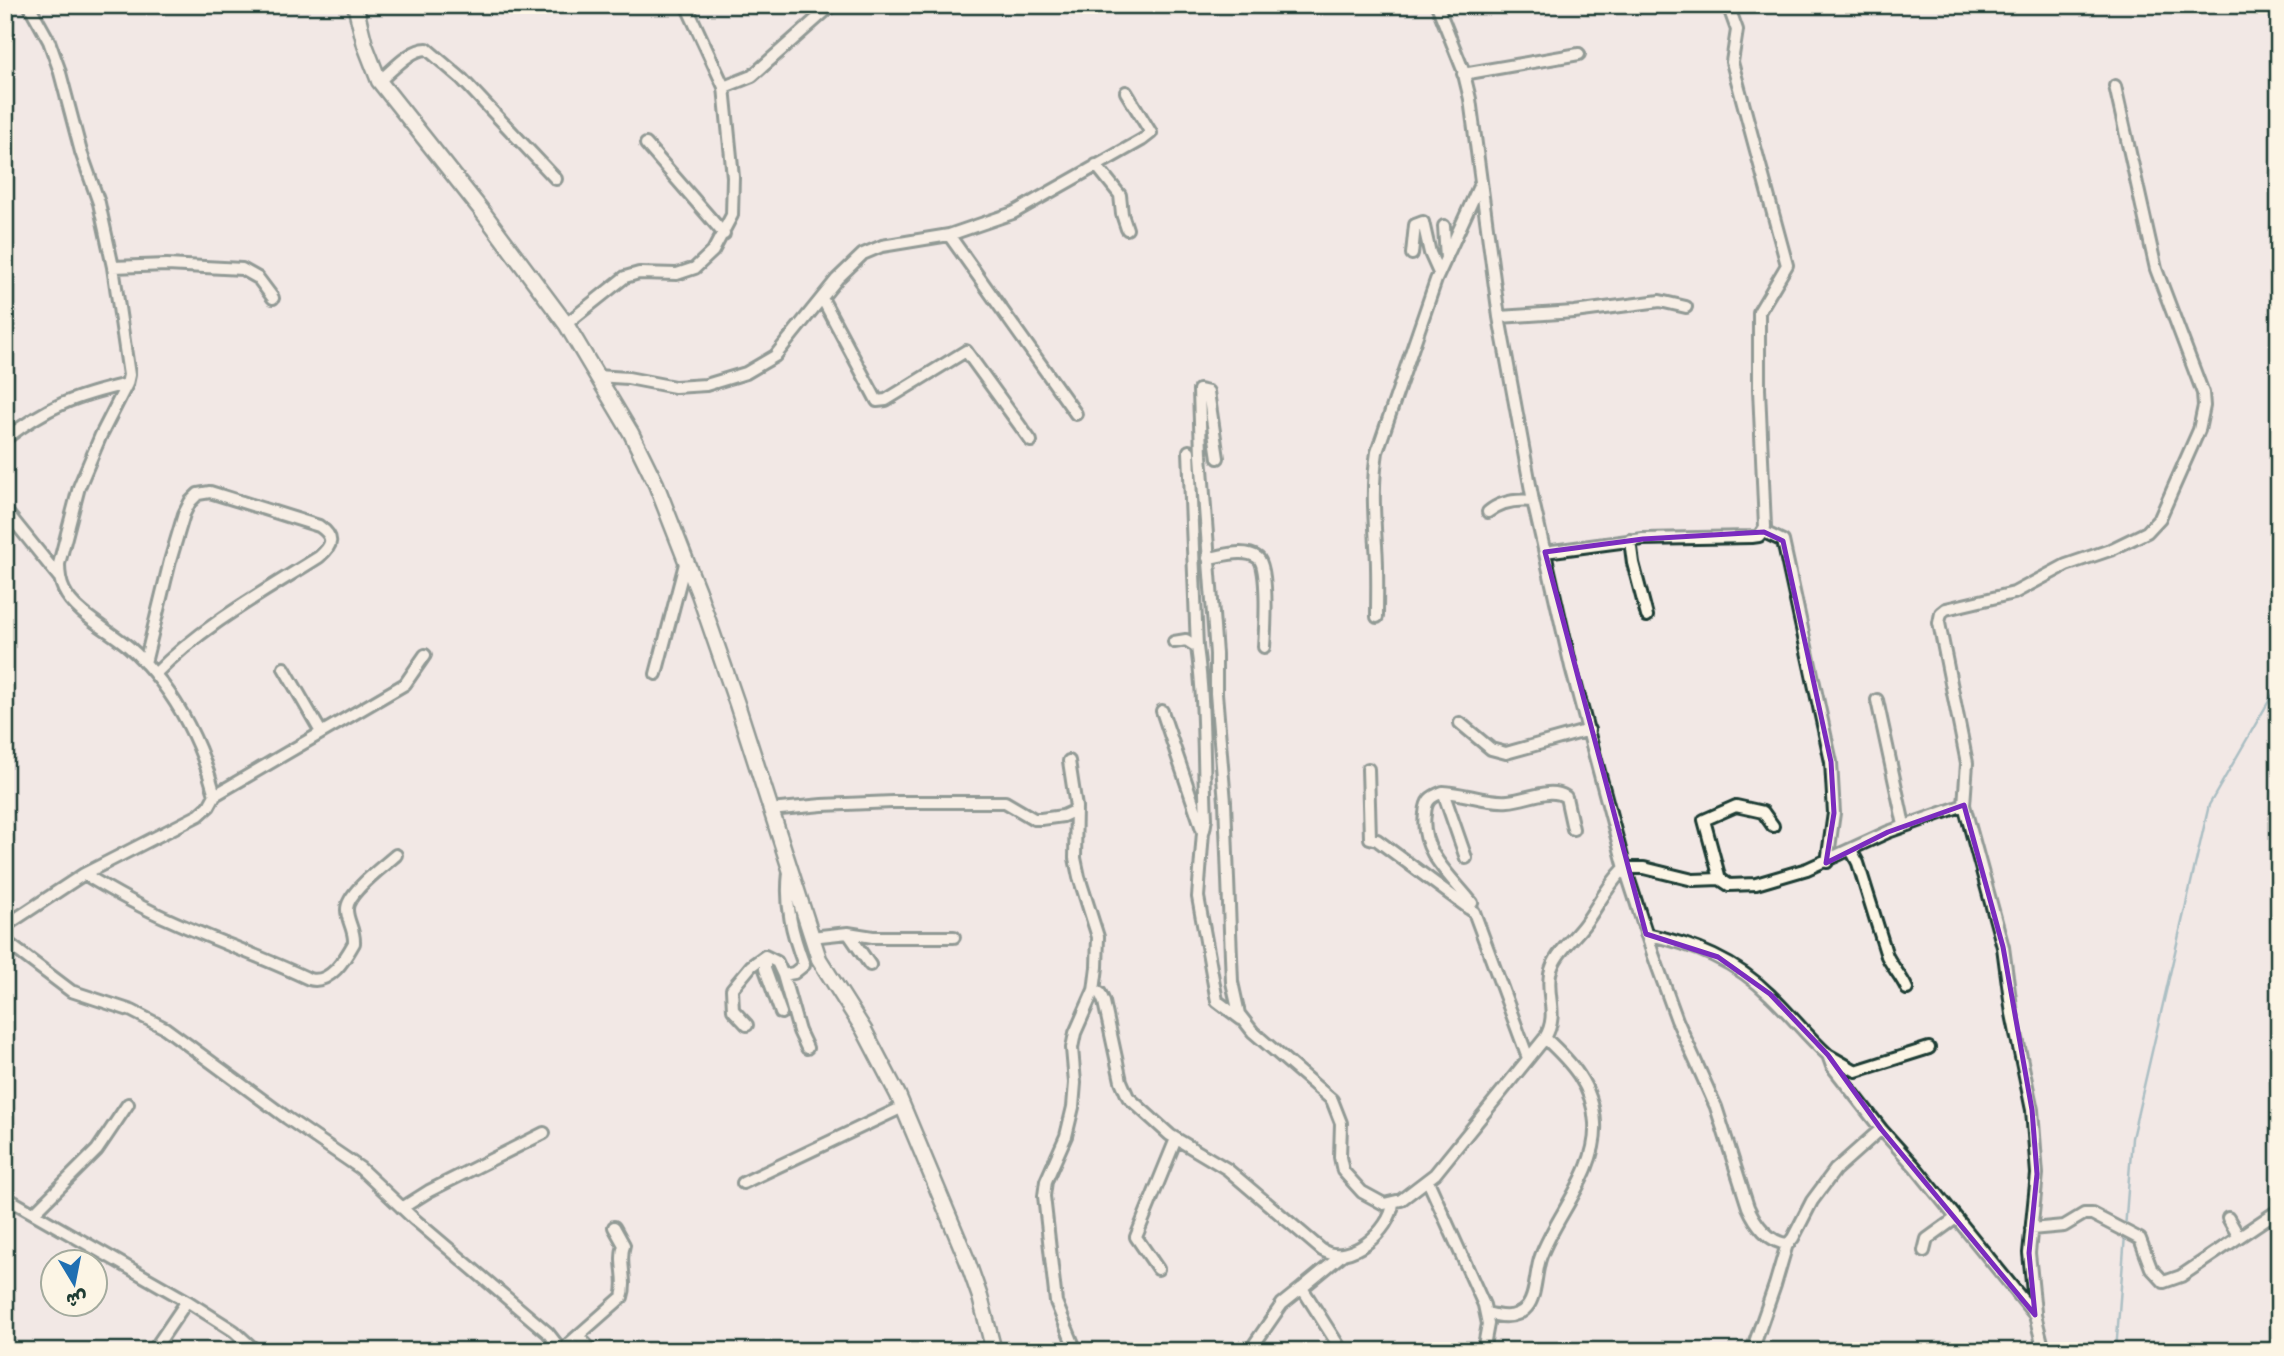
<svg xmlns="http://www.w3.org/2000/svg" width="2284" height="1356" font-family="Kalam,'Playpen Sans Arabic',sans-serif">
<rect width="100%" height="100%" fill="#f2e8e5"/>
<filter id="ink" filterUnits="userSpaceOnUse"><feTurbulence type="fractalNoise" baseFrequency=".0143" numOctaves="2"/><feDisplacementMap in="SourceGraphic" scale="14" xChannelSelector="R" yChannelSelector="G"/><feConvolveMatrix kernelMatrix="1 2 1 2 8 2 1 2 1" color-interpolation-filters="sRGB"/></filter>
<g filter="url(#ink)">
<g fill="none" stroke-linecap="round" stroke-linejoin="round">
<path stroke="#578e9a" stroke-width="2.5" d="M2125,1229l7,-91 77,-333 64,-111 6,-17
M2116,1351l9,-116"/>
<defs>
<path id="street" d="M1437,5l26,65 7,29 29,218 34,184 38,166 54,201 28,86 24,66 39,87 32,100c7,16 21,36 40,37l5,-6 19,-37 23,-31 46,-41 35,39 119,147 9,36
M1463,74l116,-20
M379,81c13,-10 31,-32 48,-32l35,30 94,100
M724,87l28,-11 80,-71
M646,144l78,90
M1096,165l24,30 2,19 5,15
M1444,226l2,33
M949,235l127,179
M1412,254l3,-29 8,-3 7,31 9,20
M113,267l54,-2 75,4 16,9 15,20
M822,298l55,103 9,-1 80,-49 65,90
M1499,317l75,-5 86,-11 26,6
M566,324l59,-47 14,-4 38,1 18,-6 18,-17 19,-36 1,-38 -9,-90 -38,-82
M596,376l32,2 47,9 31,-2 40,-12 29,-17 62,-77 26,-25 19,-8 67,-11 64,-22 129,-73 9,-7 -25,-41
M5,439c43,-33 70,-43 122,-55
M1189,451l8,196
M1218,458l-10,-66 -9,-2 2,65 15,199v39l9,109 7,180 7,32 14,18 79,68 9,23 -1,34 3,14 19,21 22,12 17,-4 34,-26 110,-136c14,-24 1,-40 5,-64 4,-20 22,-33 34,-49 14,-19 24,-41 41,-57h19l49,12 27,-1 9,6 27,-1 51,-15 81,-37 76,-27
M5,510l54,67
M1488,512c13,-11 28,-13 45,-11
M1764,532l19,9 48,221 3,51 -7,49
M1630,540l3,23 14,53
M1545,552l98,-13 109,-2 7,-1 6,-9 -6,-138v-77l28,-47 -55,-203 5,-32 -9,-25
M1208,558c15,-2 36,-10 50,0 11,9 7,74 6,89
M1377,617c0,-24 1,-48 -1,-72 -2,-32 -4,-61 1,-93l59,-172 44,-96
M1174,642l12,-2 11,7c8,56 6,114 9,171l-2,12
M145,663l25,-102 14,-47 6,-12 8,-8 12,-2 109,34c16,11 14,19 0,31 -57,36 -117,69 -164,117
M284,668l37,64
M656,674l30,-114
M1877,700l27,125
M1162,711l41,121 -5,65 19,104 24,18
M1460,723l31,26 15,4 83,-23
M1069,761l7,46 -1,51 4,19 19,60 -1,30 -3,24
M1368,769l2,69 7,2 97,72 54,146
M1443,792c22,1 44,11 65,9 20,-1 41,-15 58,-4l7,32
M215,795l190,-111 20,-29
M770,810l52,-5 71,-3h112l29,17h7l22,-3 13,-6
M1851,850l7,13 29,93c6,12 15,21 20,33
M1466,858l-23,-66c-13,5 -17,8 -18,22 -6,37 27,63 47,89l-4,5
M789,872c-4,34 3,61 15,93l-10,8 -11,2 16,56 8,17
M84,874c28,17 56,33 86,46 46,21 93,37 139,59 21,6 36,-20 45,-36 1,-13 -7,-22 -7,-33 -1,-17 37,-44 49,-55
M1720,879l-16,-59 32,-14 27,6 10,14
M5,926l79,-52 115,-59 10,-9 6,-11c-11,-41 -28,-79 -53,-112 -10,-13 -21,-26 -33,-36 -19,-16 -55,-35 -65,-57 -4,-8 -5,-17 -5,-26l20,-77 22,-52 26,-51 2,-9 -16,-108 -14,-64 -18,-51 -22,-83 -10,-28 -20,-36
M848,933l25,4h81
M1646,934c48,10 90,27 125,62 20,19 36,40 57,59l4,11 49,63
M811,937l37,-4 22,32
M5,941l66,50 61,20 33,17 122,90 73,50 54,51 134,114 14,18
M781,1013l-16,-44v-13l12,6 6,13
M747,1025l-14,-15 -1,-21 19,-23 14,-10
M1828,1055l28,16 73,-23
M1428,1181l56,124 4,19 -5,27
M743,1183l160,-76
M5,1197l182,104 47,30 22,20
M402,1208l27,-17 115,-58
M34,1213l63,-63 31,-46
M2228,1218l11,19
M2031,1229l33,-3 20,-12h8l48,25 11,29 13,14 17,-6 98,-66
M1924,1251l3,-12 29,-21
M1342,1255l-40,33 40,63
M1158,1269l-22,-32 40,-98
M2035,1312l-6,-59 8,-79 -5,-64 -20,-96 -9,-67 -39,-142 3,-42 -28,-140 2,-10 5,-4 68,-16 52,-28 44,-15 37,-18 13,-14 39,-88 5,-24 -1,-13 -47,-124 -41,-183
M1487,1313c13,4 30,6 40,-6 10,-12 8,-36 14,-51 16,-43 57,-85 54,-133 -2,-38 -24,-61 -50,-85
M578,1336l14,15
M1253,1346l29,-42 20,-16
M153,1351l34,-50
M563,1351v-2l59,-52c6,-17 -4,-34 2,-52l-10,-18
M1076,1351l-20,-49 -12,-106 2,-15 20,-45 7,-29 2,-24 -3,-35 3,-15 19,-43 6,3 4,9 17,79 7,16 42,38 57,34 95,81c27,17 69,-20 71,-47
M1752,1351l23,-66 12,-41"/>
<path id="secondary" d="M355,5l10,40 14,36 103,130 84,113 65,109 25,51 43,110 38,110 82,255 45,71 34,65 69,165 13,37 14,54"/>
</defs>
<use href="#street" stroke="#1f3d34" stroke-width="16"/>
<use href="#secondary" stroke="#1f3d34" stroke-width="19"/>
<use href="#street" stroke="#fcf5e5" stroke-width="10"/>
<use href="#secondary" stroke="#fcf5e5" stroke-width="14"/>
</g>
</g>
<path d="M0 0H2284V1356H0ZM1764,532l19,9 48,221 3,51 -8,50 62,-31 76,-27 39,142 29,163 5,64 -8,79 6,62 -154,-186 -53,-74 -58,-61 -52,-37 -72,-23 -101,-382 98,-13z" fill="#f2e8e5" fill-opacity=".55" fill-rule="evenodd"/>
<path fill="none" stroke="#7b2cbf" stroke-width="5" stroke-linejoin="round" d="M1764,532l19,9 48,221 3,51 -8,50 62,-31 76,-27 39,142 29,163 5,64 -8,79 6,62 -154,-186 -53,-74 -58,-61 -52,-37 -72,-23 -101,-382 98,-13z"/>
<rect width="2284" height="1356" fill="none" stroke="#fcf5e5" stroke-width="28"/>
<rect x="14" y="14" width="2256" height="1328" fill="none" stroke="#1f3d34" stroke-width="2.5" filter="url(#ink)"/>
<g transform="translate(74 1283) rotate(170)"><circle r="33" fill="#fcf5e5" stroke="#a4ab9e" stroke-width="2"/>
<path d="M0-5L12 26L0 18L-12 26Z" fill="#1f6fb2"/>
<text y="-10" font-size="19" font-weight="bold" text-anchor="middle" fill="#1f3d34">ش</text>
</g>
</svg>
